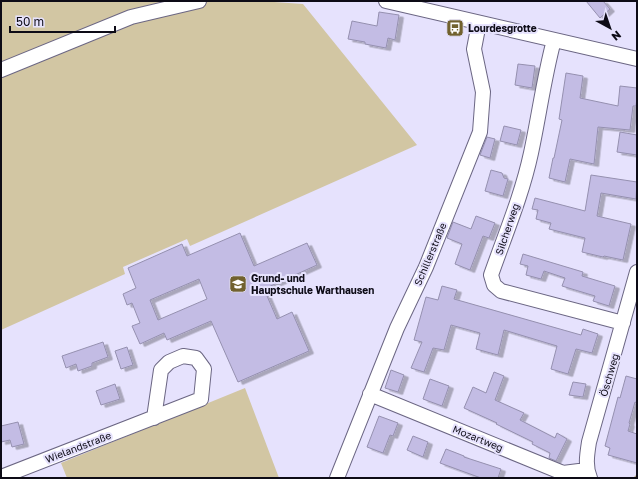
<svg xmlns="http://www.w3.org/2000/svg" width="638" height="479" font-family="'Golos Text',sans-serif">
<defs>
<filter id="shadow"><feDropShadow dx="4.5" dy="2.5" stdDeviation="0" flood-color="#0004"/></filter>
</defs>
<rect width="100%" height="100%" fill="#e6e2fd"/>
<path fill="#d2c6a3" d="M1,1h259l43,3 114,141 -227,101 -3,-7 -64,28 2,7 -124,56z
M245,388l34,90h-212l-6,-15z"/>
<g fill="none" stroke-linecap="round" stroke-linejoin="round">
<path stroke="#b5a780" stroke-width="4" d="M636,478l1,-1"/>
</g>
<path fill="#c3bce4" stroke="#9590af" fill-rule="evenodd" filter="url(#shadow)" d="M586,1h17l7,8 -10,9z
M379,12l20,3 -4,25 -7,-2 -2,10 -21,-4v-2l-17,-3 4,-18 25,5z
M518,64l17,2 -3,22 -17,-3z
M566,73l17,3 -3,22 38,8 2,-20 17,2v10l-1,8h-3l-3,24 -32,-3 -4,37 -24,-5 -5,23 -16,-4 4,-20h1l8,-38 -3,-1z
M504,126l17,4 -4,15 -17,-4z
M620,132l17,3v20l-20,-3z
M487,137l8,2 -5,19 -10,-3z
M491,170l11,3 2,5 4,1 -5,17 -18,-5z
M591,175l46,7 -1,17 -35,-6 -4,23 34,8 -8,36 -19,-4 -1,1 -21,-5 3,-14 -36,-9 2,-6 -15,-4 2,-9 -6,-1 3,-11 50,13z
M476,216l19,7 -6,15 -6,-2 -13,34 -15,-6 7,-20 -15,-6 6,-16 18,7z
M240,233l14,33 53,-23 10,22 -53,24 13,30 15,-7 17,39 -71,31 -27,-61 -44,19 -3,-7 -24,11 -8,-18 8,-3 -8,-20 -5,2 -4,-11 13,-6 -8,-20 54,-24 5,12zM199,279l8,20 -49,21 -8,-20z
M523,254l60,18 -1,4 33,10 -6,20 -16,-5 2,-5 -33,-10 3,-8 -21,-7 -3,8 -15,-4 2,-9 -8,-2z
M442,286l15,4 -3,9 127,36 2,-6 15,5 -6,19 -16,-4 -8,25 -17,-5 6,-23 -53,-16 -6,25 -22,-6 4,-16 -29,-8 -7,25 -11,-2 -9,24 -13,-4 11,-26 -8,-2 12,-43 12,3z
M103,342l5,15 -16,6v3l-14,5 -2,-7 -10,4 -4,-12z
M127,347l6,18 -12,4 -6,-18z
M391,370l13,5 -6,17 -13,-4z
M494,372l10,4 -9,24 29,13 -4,7 35,18 2,-5 10,6 -11,22 -7,-3 1,-5 -18,-9 1,-2 -37,-18 1,-1 -33,-15 9,-21 13,6z
M626,376l11,3v24l-2,-1 -6,21 1,1 -2,7 9,3v29l-29,-8 2,-7 -5,-2 13,-49 2,1z
M430,379l19,7 -7,20 -19,-7z
M573,382l13,2 -3,13 -14,-2z
M115,384l5,15 -19,6 -5,-14z
M379,416l19,7 -5,13 -3,-1 -7,18 -16,-6z
M18,422l6,22 -12,3 -2,-7 -9,2v-16z
M413,436l15,6 -5,15 -16,-7z
M446,449l18,7v1l37,12 -3,9h-17l-41,-15z"/>
<g fill="none" stroke-linecap="round" stroke-linejoin="round">
<defs>
<path id="minor" d="M386,1l251,58
M554,40c-10,37 -15,76 -23,113 -9,42 -26,82 -40,122l3,10 7,6 122,32
M1,70l130,-53 68,-16
M370,394l193,79 24,-3
M1,477l200,-78 3,-30 -8,-11 -13,-2 -14,6 -8,8 -7,48
M337,478l60,-150 29,-61 54,-135 3,-40 -9,-43 5,-26
M590,478c-5,-12 -3,-23 -1,-36l48,-170"/>
</defs>
<use href="#minor" stroke="#6b6683" stroke-width="16"/>
<use href="#minor" stroke="#fff" stroke-width="14"/>
</g>
<defs>
<symbol id="bus-square" viewBox="-11 -11 22 22"><rect x="-9" y="-9" width="18" height="18" rx="4" fill="#71612e" stroke="#e6e2fd"/><path d="M-5-6H5V4H4V6H2V4H-2V6H-4V4H-5ZM-3.5-4V0h7V-4ZM-3.5 1.2v1.5H-2V1.2ZM2 1.2v1.5H3.5V1.2Z" fill="#fff"/></symbol>
<symbol id="school-square" viewBox="-11 -11 22 22"><rect x="-9" y="-9" width="18" height="18" rx="4" fill="#71612e" stroke="#e6e2fd"/><path d="M0-5L7-2L0 1L-7-2ZM-4 1L0 2.5L4 1V4Q0 6-4 4Z" fill="#fff"/></symbol>
</defs>
<g fill-rule="evenodd">
<use href="#bus-square" x="445" y="18" width="20" height="20"/>
<use href="#school-square" x="228" y="274" width="20" height="20"/>
</g>
<g text-anchor="middle" dominant-baseline="central" stroke-width="4" stroke-linejoin="round" paint-order="stroke">
<g font-size="10" font-weight="bold" fill="#0d0b16" stroke="#e6e2fd" text-anchor="start">
<text x="468" y="28">Lourdesgrotte</text>
<text x="251" y="278">Grund- und<tspan x="251" dy="12">Hauptschule Warthausen</tspan></text>
</g>
<g font-size="10" fill="#0d0b16" stroke="#e6e2fd">
<text transform="translate(507 229) rotate(-71)">Silcherweg</text>
<text transform="translate(430 254) rotate(-67)">Schillerstraße</text>
<text transform="translate(609 375) rotate(-74)">Öschweg</text>
<text transform="translate(478 438) rotate(22)">Mozartweg</text>
<text transform="translate(78 447) rotate(-21)">Wielandstraße</text>
</g>
</g>
<rect width="638" height="479" fill="none" stroke="#0d0b16" stroke-width="4"/>
<g transform="translate(610 28) rotate(140)" stroke="#e6e2fd" stroke-width="3" paint-order="stroke">
<path d="M0-3L7 15L0 10L-7 15Z" fill="#0d0b16"/>
<text y="-6" font-size="11" font-weight="bold" text-anchor="middle" fill="#0d0b16">N</text>
</g>
<path d="M10 26v6h105v-6" fill="none" stroke="#0d0b16" stroke-width="2"/>
<text x="16" y="26" font-size="12" fill="#0d0b16" stroke="#e6e2fd" stroke-width="3" paint-order="stroke">50 m</text>
</svg>
